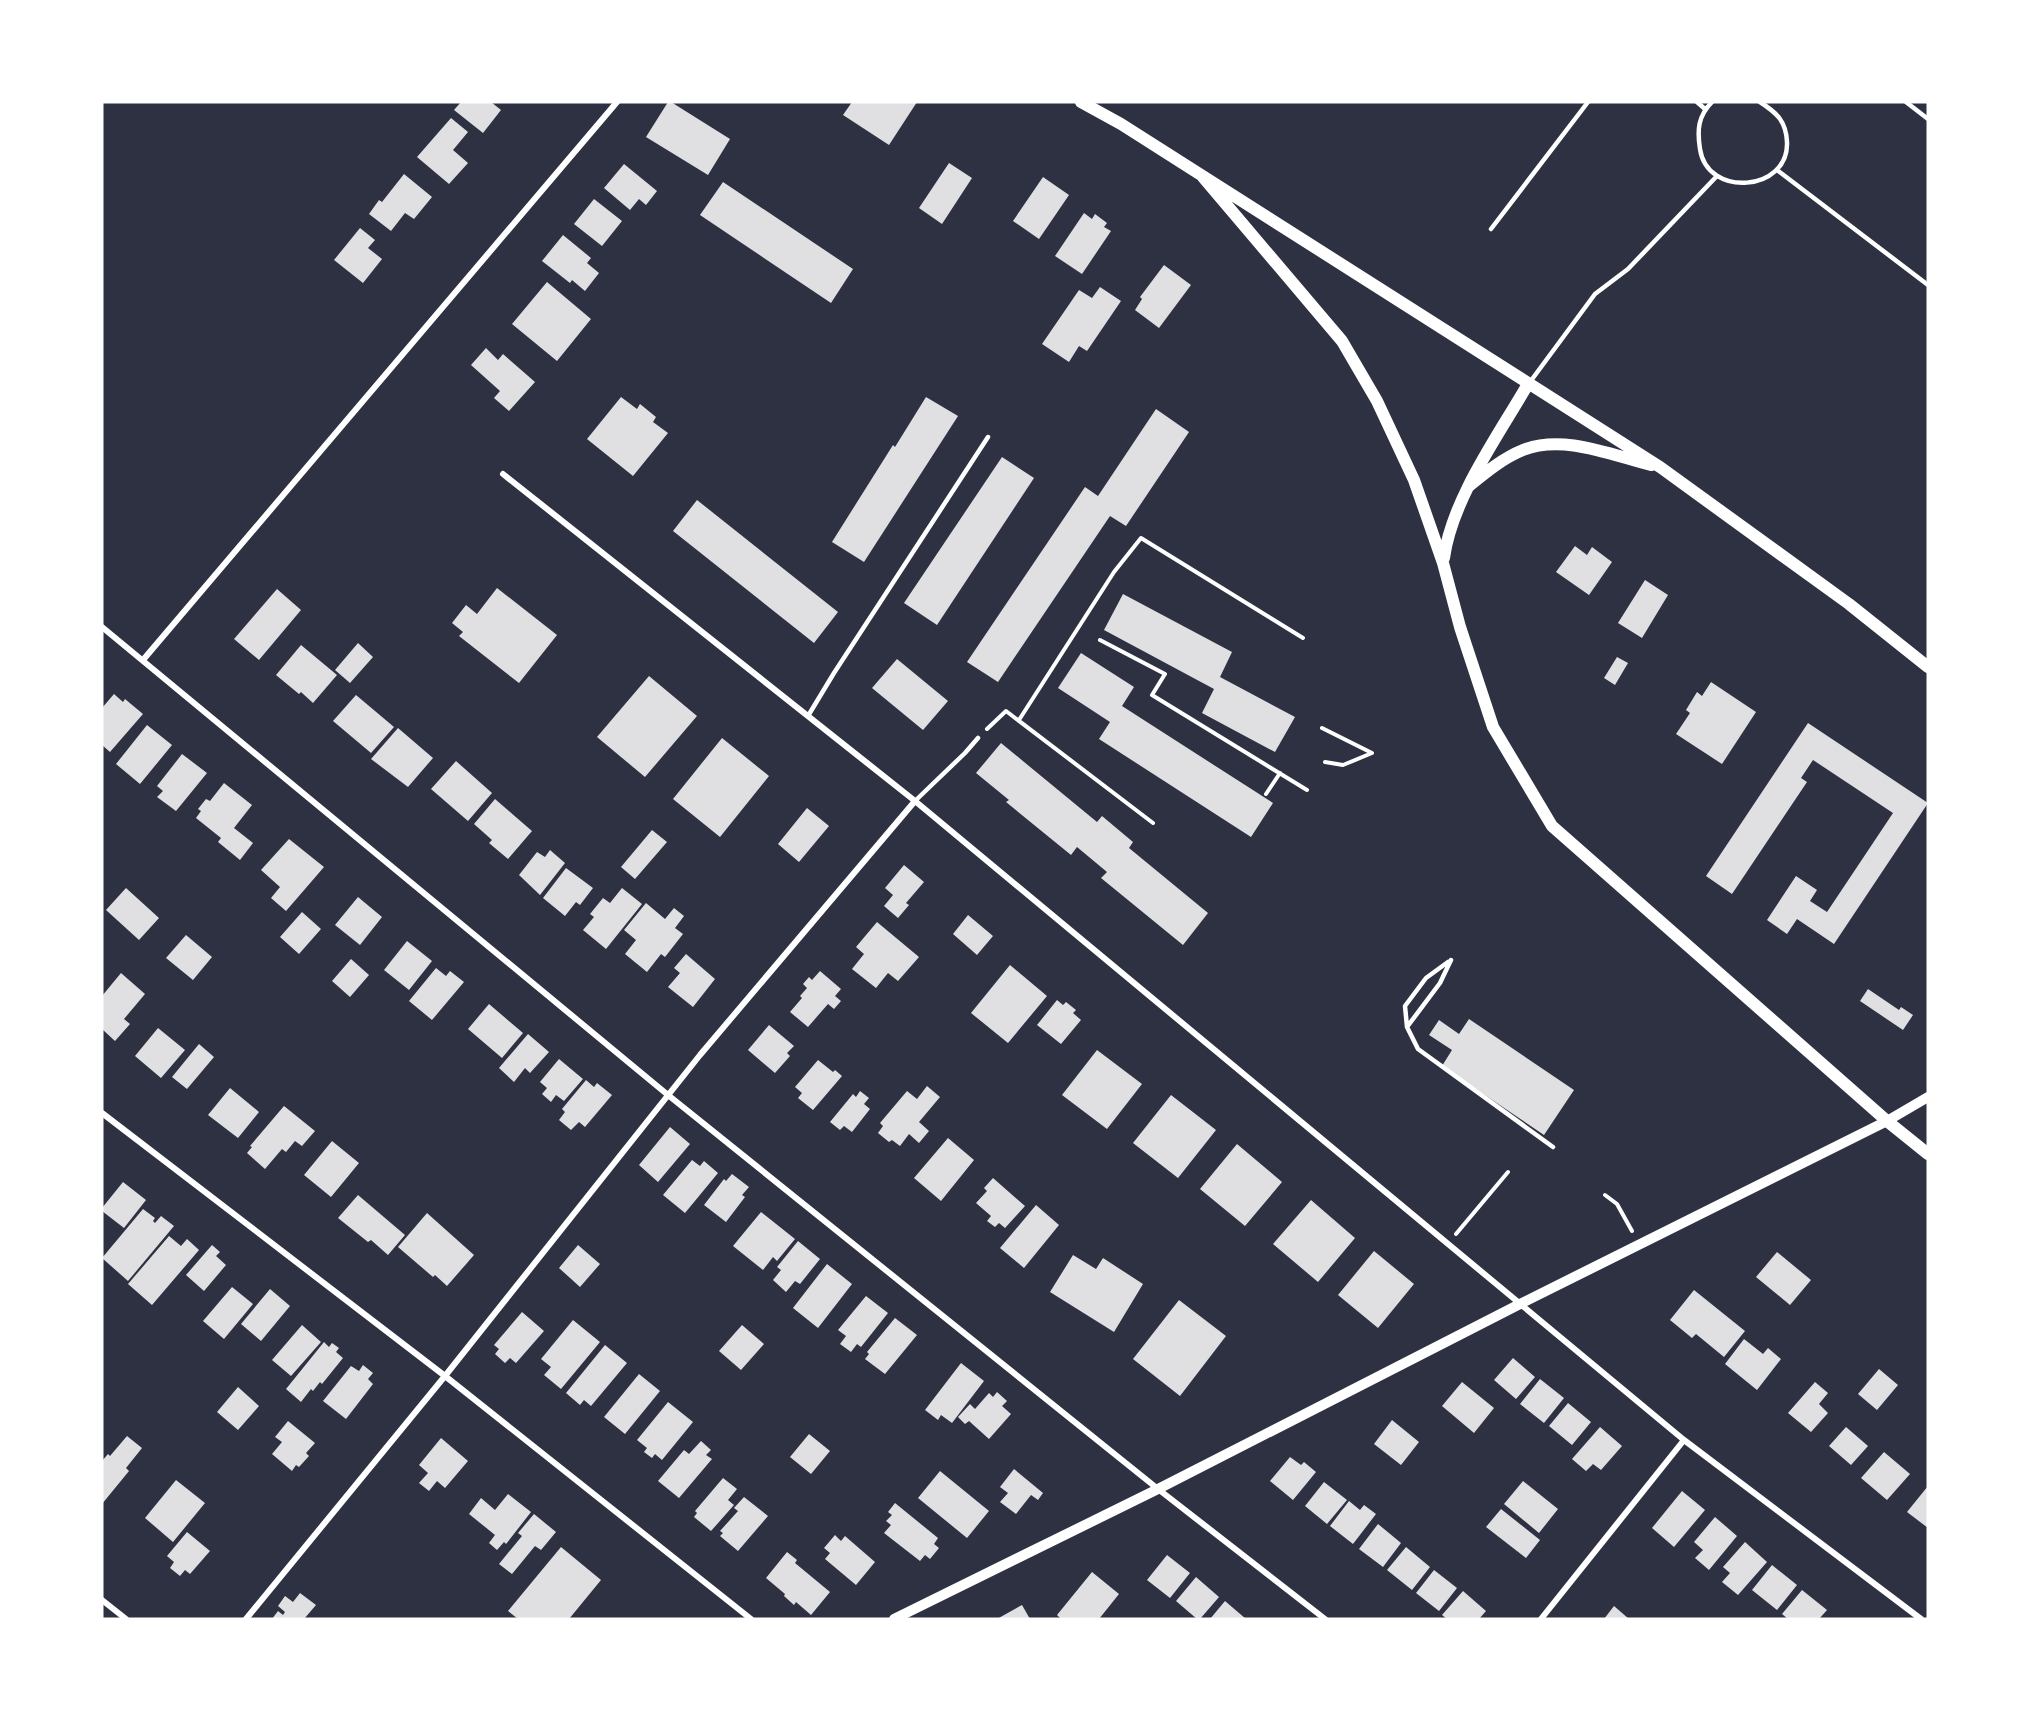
<svg xmlns="http://www.w3.org/2000/svg" width="2030" height="1721" font-family="Ubuntu,sans-serif">
<rect width="100%" height="100%" fill="#2d3142"/>
<path fill="#e0e0e3" d="M461,102h30l10,8 -18,23 -29,-23z
M668,102h3l59,37 -22,36 -62,-38z
M852,102h65l-28,43 -46,-30z
M451,118l17,14 -15,18 15,13 -19,21 -32,-27z
M949,163l23,15 -30,46 -23,-16z
M624,164l33,27 -11,14 -7,-6 -9,11 -26,-22z
M404,174l28,23 -18,22 -9,-6 -14,18 -22,-17 10,-14 3,2z
M1043,177l26,18 -30,44 -26,-18z
M723,182l130,87 -22,34 -131,-88z
M594,199l28,22 -20,25 -28,-22z
M1084,213l8,6 3,-5 12,9 -3,4 7,4 -29,43 -27,-18z
M360,228l15,12 -7,8 14,11 -19,24 -29,-23z
M563,235l28,23 -4,5 12,10 -14,18 -13,-11 -2,3 -28,-22z
M1164,265l27,20 -32,43 -24,-18 7,-11 -2,-2z
M547,282l44,37 -34,42 -45,-37z
M1100,287l21,14 -34,50 -8,-5 -10,16 -27,-18 37,-54 13,8z
M486,348l12,12 5,-6 32,28 -26,29 -15,-13 6,-7 -29,-26z
M621,397l16,12 3,-5 16,13 -3,5 15,11 -35,43 -46,-37z
M926,397l32,19 -94,146 -32,-20 61,-97 2,2z
M1156,409l33,23 -63,94 -16,-10 -112,166 -31,-20 118,-175 13,9z
M1002,457l32,21 -97,147 -33,-22z
M697,500l141,112 -24,31 -141,-112z
M1575,546l12,9 5,-8 20,15 -23,33 -33,-23z
M1645,580l23,15 -26,43 -24,-15z
M497,588l60,47 -38,48 -60,-47 4,-4 -11,-9 14,-18 11,9z
M277,589l24,21 -42,50 -25,-21z
M1123,594l109,58 -12,25 75,40 -20,35 -73,-39 12,-24 -110,-59z
M358,643l15,14 -23,26 -15,-13z
M301,645l36,30 -24,28 -12,-11 -2,2 -23,-19z
M1081,653l53,34 -12,19 151,97 -22,34 -152,-98 11,-17 -52,-34z
M1617,657l11,6 -13,22 -11,-7z
M897,659l51,42 -25,29 -51,-42z
M649,676l48,40 -52,61 -48,-40z
M1711,682l45,30 -34,52 -46,-30 14,-21 -4,-3 11,-18 5,4z
M114,694l9,8 2,-3 18,15 -33,38 -8,-7v-37z
M356,695l38,32 -23,26 -38,-32z
M1808,723l120,80 -94,141 -37,-25 -10,15 -20,-14 29,-44 21,14 -7,11 17,11 66,-99 -80,-53 -12,18 6,4 -75,112 -26,-18z
M147,725l25,20 -32,39 -24,-20z
M398,728l35,30 -25,29 -37,-28z
M722,738l47,38 -49,61 -47,-38z
M1001,743l96,79 5,-6 31,26 -4,6 79,65 -25,32 -82,-67 6,-6 -30,-25 -6,8 -65,-53 3,-2 -33,-27z
M182,754l25,19 -31,38 -19,-14 6,-6 -6,-5z
M456,761l36,32 -24,28 -37,-32z
M224,783l28,22 -18,23 19,15 -13,17 -22,-18 3,-4 -25,-20 5,-7 -3,-2 8,-10 4,2z
M495,799l37,32 -24,28 -19,-16 3,-3 -18,-16z
M807,808l22,18 -30,36 -21,-18z
M652,830l15,12 -32,37 -14,-12z
M289,839l35,28 -38,44 -15,-13 9,-11 -19,-17z
M550,850l15,13 -25,32 -21,-20 18,-23 8,5z
M904,865l20,17 -18,21 3,2 -11,13 -14,-12 9,-11 -8,-7z
M566,868l27,20 -13,17 -4,-3 -11,14 -22,-18z
M126,888l33,30 -20,22 -33,-30z
M622,888l20,16 -36,45 -23,-19 11,-13 -4,-3 13,-16 7,5z
M358,897l24,20 -22,28 -25,-20z
M646,903l19,16 9,-11 10,8 -9,12 8,6 -18,23 -4,-3 -14,18 -22,-18 11,-14 -12,-10z
M302,912l19,17 -22,25 -19,-17z
M968,915l25,21 -16,19 -24,-21z
M877,922l42,35 -21,24 -10,-8 -12,15 -24,-19 12,-15 -8,-7z
M186,935l26,22 -19,23 -27,-22z
M407,941l25,20 -23,29 -25,-20z
M686,954l29,25 -22,28 -25,-20 12,-14 -6,-5z
M351,959l18,16 -19,22 -18,-16z
M1010,965l37,31 -39,47 -37,-30z
M436,968l10,8 4,-5 14,11 -32,38 -23,-19z
M820,971l21,18 -6,7 6,5 -7,8 -6,-5 -20,23 -18,-15 12,-14 -2,-2 7,-8 -4,-4 6,-7 3,3z
M121,973l24,21 -21,25 6,5 -15,17 -13,-12v-33z
M1868,989l31,21 2,-3 12,8 -10,15 -43,-29z
M1057,1000l6,5 3,-3 10,8 -3,3 8,7 -20,24 -24,-19z
M489,1004l34,29 -21,25 -34,-29z
M1469,1019l105,71 -30,45 -102,-69 10,-16 -23,-15 10,-15 20,14z
M769,1025l25,21 -7,7 3,3 -15,17 -27,-23z
M158,1028l27,22 -24,28 -26,-22z
M528,1034l21,18 -19,21 -5,-5 -11,14 -15,-14z
M199,1044l15,13 -27,32 -15,-12z
M1097,1050l45,34 -35,45 -45,-34z
M559,1059l24,20 -19,22 -8,-6 -5,7 -9,-8 5,-6 -7,-6z
M818,1060l15,12 2,-2 7,6 -29,34 -15,-12 4,-5 -7,-6z
M586,1080l8,7 3,-4 15,12 -27,32 -6,-5 -8,8 -12,-10 6,-8 -3,-3z
M927,1086l13,11 -21,25 10,9 -10,12 -10,-9 -9,12 -8,-6 -3,2 -11,-9 5,-7 -3,-3 27,-32 10,8z
M230,1088l29,24 -21,26 -30,-23z
M860,1091l9,7 -5,6 6,5 -18,23 -8,-6 -4,4 -10,-8 23,-28 3,3z
M1171,1095l45,35 -38,48 -45,-35z
M284,1106l31,25 -13,15 -7,-5 -9,11 -4,-3 -17,20 -18,-16 5,-6 -2,-1z
M670,1127l20,17 -32,38 -19,-17z
M948,1138l26,22 -33,41 -27,-23z
M332,1141l27,22 -28,34 -27,-22z
M1237,1144l45,38 -37,44 -45,-37z
M692,1160l8,6 4,-5 14,12 -33,40 -22,-18z
M732,1174l17,13 -7,8 3,2 -19,25 -22,-17 20,-26 2,2z
M993,1178l32,28 -20,22 -6,-5 -4,4 -8,-6 4,-5 -15,-13 11,-12 -3,-3z
M123,1182l23,18 -22,28 -22,-17v-3z
M358,1195l47,40 -17,20 -17,-15 -3,2 -30,-24z
M1311,1200l44,38 -37,44 -45,-38z
M1036,1205l23,20 -35,43 -24,-20z
M143,1209l12,9 -2,3 2,2 6,-7 13,10 -46,55 -26,-23z
M761,1212l34,27 -18,22 -4,-4 -10,13 -30,-24z
M427,1213l47,42 -27,31 -12,-11 -2,2 -35,-30z
M169,1236l12,10 6,-7 12,11 -47,55 -24,-21z
M798,1241l22,18 -20,25 -5,-3 -9,11 -13,-12 8,-10 -4,-3z
M212,1245l8,7 -4,4 10,9 -22,26 -18,-16z
M578,1245l22,19 -20,23 -21,-19z
M1374,1251l40,33 -36,44 -40,-33z
M1777,1252l34,28 -21,25 -34,-28z
M1073,1255l23,14 7,-11 40,26 -29,48 -64,-40z
M827,1264l25,20 -34,44 -25,-20z
M232,1287l21,17 -29,35 -21,-18z
M270,1289l20,17 -29,35 -20,-17z
M1694,1290l51,41 -21,26 -28,-23 -4,4 -22,-18z
M866,1296l22,17 -27,34 -4,-3 -6,8 -11,-8 6,-8 -8,-6z
M1179,1300l47,36 -46,60 -47,-37z
M522,1312l22,19 -28,32 -6,-5 -5,5 -10,-9 4,-5 -5,-4z
M895,1318l22,17 -32,39 -20,-15 4,-5 -2,-2z
M573,1320l27,22 -39,47 -17,-14 7,-8 -10,-8z
M302,1325l19,17 -30,34 -19,-16z
M742,1325l22,19 -23,26 -22,-19z
M1744,1339l19,15 5,-6 13,11 -24,31 -32,-26z
M324,1342l5,5 3,-4 7,5 -3,4 7,6 -21,26 -2,-2 -7,9 -2,-2 -10,13 -15,-13z
M605,1345l22,18 -36,43 -7,-6 -4,5 -14,-12z
M1513,1358l22,19 -19,22 -22,-19z
M961,1363l23,18 -32,42 -11,-8 -3,5 -13,-10z
M363,1365l10,8 -5,6 5,5 -27,35 -23,-18 28,-35 8,5z
M1879,1369l19,16 -21,25 -19,-16z
M639,1374l21,17 -35,43 -21,-17z
M1540,1379l24,19 -20,25 -24,-19z
M1462,1382l32,26 -20,25 -32,-27z
M1815,1382l13,11 -9,11 9,9 -17,19 -23,-19z
M238,1387l21,19 -21,24 -21,-18z
M997,1392l10,9 -5,5 9,8 -22,25 -20,-18 -4,3 -7,-7 12,-13 5,5 14,-16 4,4z
M668,1402l25,20 -31,38 -7,-6 -3,4 -8,-6 3,-4 -10,-8z
M1568,1403l23,19 -19,23 -23,-19z
M1392,1420l27,22 -18,23 -27,-21z
M288,1421l27,22 -9,10 3,3 -10,11 -3,-2 -4,6 -20,-17 10,-12 -7,-5z
M1600,1427l22,19 -21,24 -8,-6 -7,7 -14,-12z
M1846,1427l22,19 -17,19 -22,-19z
M809,1434l21,17 -19,23 -21,-17z
M127,1436l15,12 -16,20 3,3 -27,33v-43l6,-7 2,2z
M441,1438l27,23 -23,27 -8,-7 -8,10 -10,-8 9,-10 -9,-8z
M701,1441l10,9 -5,5 6,4 -33,39 -21,-17 26,-31 5,4z
M1884,1452l26,22 -23,26 -26,-22z
M1290,1457l11,8 3,-3 12,10 -23,28 -23,-19z
M1014,1469l29,24 -5,7 -7,-5 -15,19 -16,-12 8,-9 -8,-6z
M940,1471l49,40 -22,27 -49,-40z
M723,1478l14,11 -9,11 6,5 -23,26 -17,-14 3,-4 -2,-2z
M176,1480l29,23 -32,39 -28,-24z
M1523,1481l35,28 -19,24 -35,-29z
M1324,1482l23,18 -20,24 -22,-18z
M1928,1486v42l-21,-16z
M1682,1491l23,19 -31,37 -22,-19z
M508,1494l23,18 -25,32 -2,-2 -7,8 -8,-7 6,-8 -26,-21 12,-16 14,12z
M744,1497l24,19 -30,35 -18,-15 3,-3 -3,-2 18,-20 -4,-3z
M1349,1501l11,9 4,-5 12,9 -23,30 -23,-18z
M895,1503l43,35 -4,6 5,4 -9,11 -5,-4 -5,6 -36,-28 7,-8 -5,-4 6,-6 -4,-3z
M1501,1509l39,31 -14,18 -40,-31z
M534,1514l22,18 -15,18 -6,-4 -23,28 -13,-10 23,-28 -4,-3z
M1715,1517l22,19 -28,34 -14,-12 8,-8 -9,-8z
M1378,1524l23,19 -18,24 -24,-18z
M187,1532l23,19 -20,23 -5,-4 -5,6 -10,-8 4,-6 -7,-6z
M835,1535l6,6 4,-5 30,26 -19,23 -31,-26 5,-6 -6,-5z
M1745,1542l22,20 -29,33 -16,-13 8,-9 -7,-6z
M561,1547l40,33 -32,39h-51l-10,-8z
M1406,1547l24,20 -18,23 -25,-20z
M787,1552l10,8 -2,3 35,29 -19,23 -15,-13 -2,3 -10,-9 1,-2 -19,-16z
M1167,1555l23,18 -20,25 -23,-18z
M1772,1565l25,20 -20,25 -25,-20z
M1434,1570l23,18 -18,23 -23,-18z
M1092,1572l27,22 -20,25h-38l-4,-4z
M1196,1577l23,20 -19,22h-3l-21,-18z
M1802,1590l25,20 -8,9h-31l-6,-5z
M1463,1591l23,20 -7,8h-32l-5,-4z
M300,1593l16,12 -12,14h-32l6,-8 5,4 2,-3 -7,-6 7,-10 8,6z
M1225,1601l21,18h-36z
M1022,1605l8,14h-33z
M1614,1606l15,13h-25z"/>
<g fill="none" stroke-linecap="round" stroke-linejoin="round">
<path stroke="#fff" stroke-width="4" d="M1100,640l65,34 -13,21 155,95
M1019,720l95,-148 27,-34 162,100
M1322,728l50,25 -29,12 -18,-3
M987,729l19,-18 147,112
M1266,794l14,-21
M1605,1195l12,9 15,27
M1456,1234l52,-62"/>
<path stroke="#fff" stroke-width="4.5" d="M1697,102l8,7
M1712,102c-14,14 -15,28 -12,47 7,49 89,43 87,-7 -1,-21 -10,-29 -27,-40
M1906,102l22,17
M1777,170l151,115
M1491,229l97,-127
M1530,382l65,-88 33,-25 88,-92
M808,716l26,-43 154,-236
M915,801l50,-48 13,-15
M1451,960l-11,23 -33,44 11,22 135,98
M1407,1027l-2,-21 21,-28 22,-16"/>
<path stroke="#fff" stroke-width="6" d="M503,474l412,327 769,639 237,179
M102,627l566,468 490,394 167,130
M143,660l474,-558
M102,1113l343,263 306,243
M102,1600l24,19
M246,1619l199,-243 255,-321 215,-254
M1541,1619l143,-179"/>
<path stroke="#fff" stroke-width="10" d="M894,1619l264,-130 362,-185 367,-183 41,-24"/>
<path stroke="#fff" stroke-width="12" d="M1081,102l40,22 539,343 189,137 79,63
M1203,177l139,164 35,60 37,79 29,83 17,64 33,100 59,99 335,295 41,33
M1469,486c16,-13 34,-28 54,-36 40,-16 88,5 128,15
M1444,558c8,-59 54,-122 84,-174"/>
</g>
<rect width="2030" height="1721" fill="none" stroke="#ffffff" stroke-width="207"/>
</svg>
